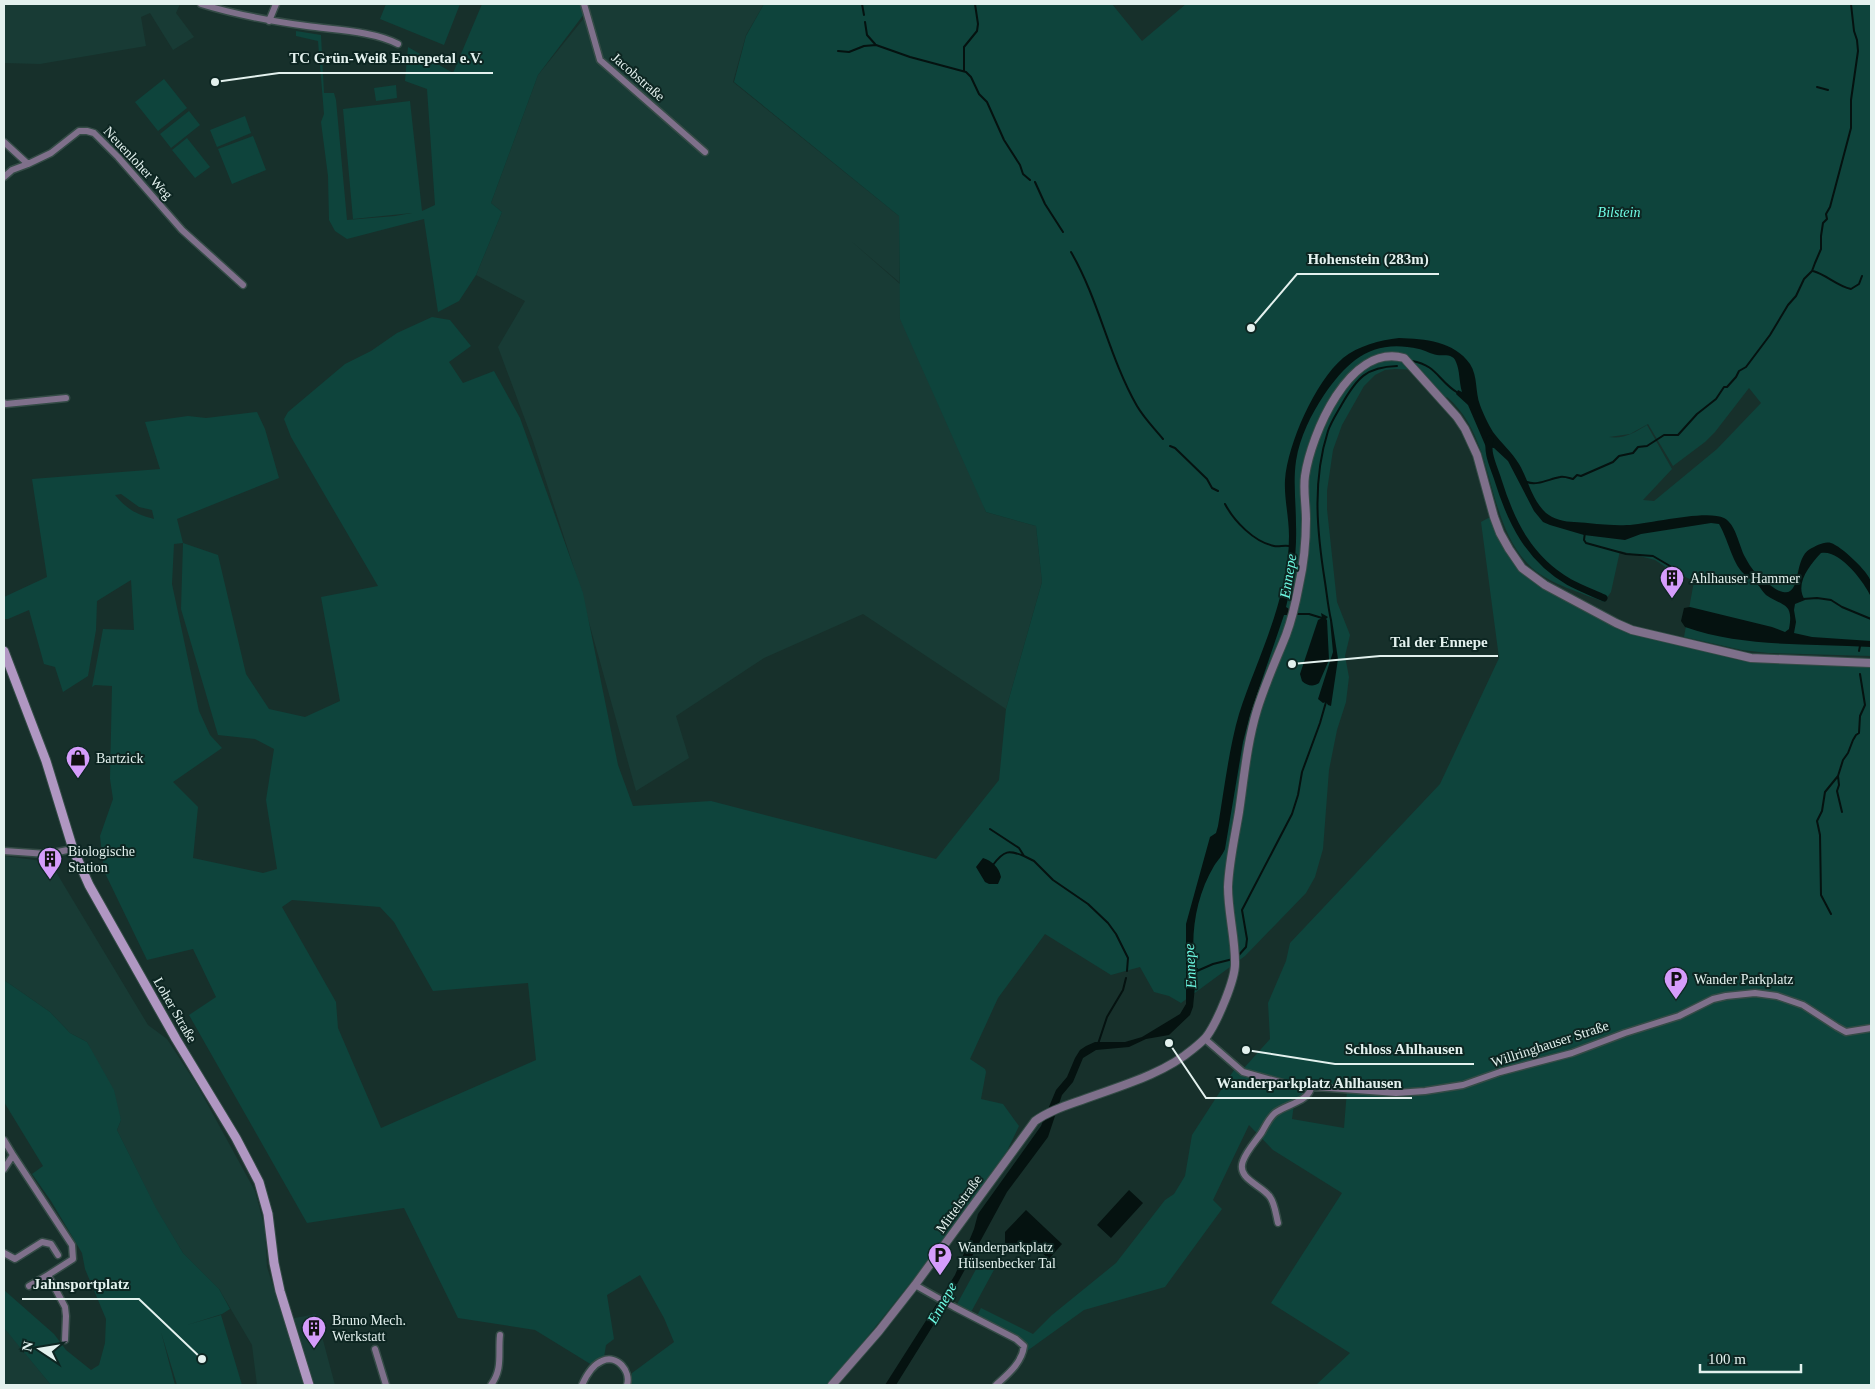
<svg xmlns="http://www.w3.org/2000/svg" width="1875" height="1389" font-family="Georgia,serif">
<rect width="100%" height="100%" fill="#17302b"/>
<path fill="#183b35" d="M4,4h176l-4,9 18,24 -21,13 -23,-37 -9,4 5,29 -106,18 -36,-1z
M586,4h178l-18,31 -13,47 166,134v66l-48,-41 49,43 86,228 50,14 6,56 -36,127 -143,-95 -99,44 -88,58 13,42 -53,33 -63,-226 -40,-124 -35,-94 27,-46 -49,-26 26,-63 -11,-9 47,-128 51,-63z
M4,856l46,6 98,163 19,14 30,46 58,106 10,38 2,38 17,53 32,-6 19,71h-78l-5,-40 -33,-56 -36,-36 -27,-44 -39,-79 4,-10 -34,-78 -17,-9 -20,-21 -46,-32z
M4,1328l13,15 34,42h-47z"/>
<path fill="#0e443c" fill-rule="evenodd" d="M386,4h74l-16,41 -64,-26z
M482,4h99l3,10 -46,61 -47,128 11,9 -26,63 -17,26 -21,11 -14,-93 -77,20 -12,-8 -6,-11 -1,-44 -7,-54 3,-8 -6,-73 -22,-5v-5l25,4 3,58h10l2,7 11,120 48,-4 17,-3 -59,6 -10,-110 67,-8 12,110 13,-6 -8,-116 -22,-8 3,-34 45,26z
M764,4h348l30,37 44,-37h685v652l-103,-3 -26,-3 -58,-13 10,-56 -24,-11 -15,-10 -35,-9 -9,41 -7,10c-22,-9 -54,-18 -72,-34 -49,-46 -34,-127 -85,-171l-3,2 -24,-29 -25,-1 -10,1 -10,5 -11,11 -22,39 -9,25 -6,41v18l10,93 13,33 -5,21 4,21 -3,25 -9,28 -8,40 -6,79 -8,28 -9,16 -61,63 -64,47 -12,-7 -15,-4 -14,-25 -29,8 -66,-41 -47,64 -28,61 15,10 1,3 -5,27 22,5 16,22 -12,25 -63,90 -108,135 -9,9h-197l2,-12 42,-31 -10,-24 -24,-43 -33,20 7,44 -8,6 -2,12 -12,8 -57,-35 -77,-12 -54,-110 -97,15 -118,-208 27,-18 -23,-48 -46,11 -43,-89 -4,-35 13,-37 -3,-20 2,-93 -17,-1 -3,2 11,-58 31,1 -3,-50 -34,21 -1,29 -8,46 -25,16 -8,-25 -11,-3 -15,-54 -21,9h-4v-22l43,-20 -15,-98 128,-10 -15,-47 43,-6 18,2 51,-6 8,17 14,49 -102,41 6,24 35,12 28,119 23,35 36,8 35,-16 -19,-104 57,-11 -87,-149 -7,-18 4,-7 57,-48 26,-13 26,-18 35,-16 18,3 21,26 -22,16 14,21 31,-12 26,47 63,175 35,172 15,41 78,-5 225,58 63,-79 7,-71 36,-127 -6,-56 -50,-14 -86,-193 -1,-103 -165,-134 12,-46zM1749,388l12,15 -44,46 -63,52 -11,-1 29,-31 -25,-44c-13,8 -23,14 -38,12l21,-3 18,-10 25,42 32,-24 10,-10zM121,494l18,13 13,3 2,9c-19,-5 -27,-10 -39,-24zM183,543l-2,66 37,126 37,4 19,10 -8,51 11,69 -14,4 -70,-15 5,-51 -25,-25 49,-34 -12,-13 -11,-24 -27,-127 2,-40zM292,900l88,7 14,15 39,69 95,-8 8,77 -155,68 -43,-100 -2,-26 -54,-95z
M164,79l23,29 -29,23 -23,-29z
M396,85l1,13 -21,3 -2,-13z
M189,111l11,14 -29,23 -11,-14z
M245,116l6,17 -34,14 -7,-17z
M253,136l13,34 -34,14 -14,-35z
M187,138l23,29 -15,11 -23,-28z
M1490,517l12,27 11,18 13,15 76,41 28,13 108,29 28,3 105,2v720h-555l34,-32 -79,-50 71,-110 -69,-43 -24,-25 -36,75 9,9 -57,78 -81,23 -57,41 -2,-10 -48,-25 4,-8 52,26 19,-19 64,-52 49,-63 9,-6 11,-18 7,-41 42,-65 10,-2 26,-29 -2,-36 18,-42 4,-18 150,-159 59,-126 -18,-136zM1314,1089l33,1 -3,38 -52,-9 2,-15z
M4,980l46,32 20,21 17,9 27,48 7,30 -4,10 39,78 27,45 36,36 11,20 -8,5 -35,11 34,-10 21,70h-65l-16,-53 14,53h-124l-47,-57v-38l50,44 12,16 25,20 8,-5 6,-22 1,-24 -21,-50 -3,-16 -31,-52 -19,-27 11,-8 -39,-64z
M981,1260l14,8 -25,46 -14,-8z"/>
<path fill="#051210" d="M1399,338c26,1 55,3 71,26 8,12 5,28 10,41 3,8 8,19 13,27 8,11 19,20 26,32 10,17 12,35 27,49 7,6 19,9 28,9 17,1 36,4 53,3 21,-1 80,-16 97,-7 12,6 15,28 21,39 6,12 14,21 25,28 4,3 8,6 13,7 19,4 10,-33 27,-43 6,-3 14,-8 21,-6 10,3 38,29 40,39 1,4 0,11 0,15 -7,-16 -32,-48 -50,-44 -11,12 -27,31 -16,47l-10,4 -1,6 2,12 -2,11 18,4 59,4v6c-62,-4 -126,1 -186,-20l-4,-6 3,-13 6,-1 82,20 13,5 4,-3c5,-27 -6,-22 -23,-34 -3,-3 -5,-6 -7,-9 -5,-5 -11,-8 -16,-13 -11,-11 -15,-34 -24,-49l-8,-1 -70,11 -16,6 -41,-5 -34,-10 -7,-3 -9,-11 -26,-50 -14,-13 -8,-1 -18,-42 -12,-11 2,-4 4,2c-3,-10 -2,-21 -6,-30 -3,-9 -13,-6 -19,-7 -6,-1 -13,-5 -18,-6 -46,-11 -71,11 -95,46 -13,20 -24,41 -28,66 -3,21 0,42 0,64 1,28 -3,55 -10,82l3,2 -1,6h-4l-34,100 -7,27 -18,107c-3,7 -7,11 -11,17 -18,30 -24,68 -19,102h3l-2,8 -3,31 -3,8 -21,20 -23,4 -17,8 -33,3 -13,8 -10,24 -11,13 -14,42 -41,55 -63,116 -48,77h-11l70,-110 19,-46 4,-15 63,-88 15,-36 11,-13 8,-19 5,-8 6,-4 9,-4h30l17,-5 38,-23 6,-10v-80l24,-87 6,-4 2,-7c6,-35 11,-78 21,-112 14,-43 34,-84 44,-129 4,-16 6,-33 6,-49 0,-19 -5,-38 -4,-56 3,-37 30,-98 58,-122 15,-12 37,-18 56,-20z
M1321,613l7,4 -2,2 1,1 2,40 -10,23c-5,4 -12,3 -17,-2l-2,-7 18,-54 4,-2z
M1330,620h2l6,39 -7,47 -3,-1 -2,-3 -3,1 -5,-4 15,-47z
M983,858c9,3 16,9 18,19l-3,7h-9l-4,-2 -9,-15z
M1129,1190l14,13 -32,35 -14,-13z
M1026,1210l36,34 -13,15 -17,-15 -27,-1v-11z"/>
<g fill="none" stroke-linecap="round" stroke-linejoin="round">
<path stroke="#051210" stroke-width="2" d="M862,4l2,11
M865,22l2,13 8,9
M838,51l11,1 15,-6 12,-1 34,12 56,15 5,5 8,17 8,8 17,38 16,25 3,9 7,6
M964,71v-24l13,-16 1,-7 -3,-20
M1817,87l11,3
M1035,182l10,22 18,28
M1071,252c28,48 38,105 66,154 7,12 17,22 26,33
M1813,271c14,4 24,15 38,18l8,-5 3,-8
M1412,361c25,4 26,20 46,32
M1170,446l5,2 32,31 5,9 6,3
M1527,482c10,4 22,-3 33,-5 4,-1 9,1 13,2l4,-4 4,1 32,-14 6,-6 14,-3 5,-6 9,-1 17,-11h14l19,-21 19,-15 8,-12h3l9,-10 3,-6 7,-4 24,-32 18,-30 8,-9 8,-17 8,-8 3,-8 6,-14v-13l2,-13 4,-4 -1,-5 4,-7 21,-79v-28l7,-49 -1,-11 -3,-9 -3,-27
M1225,504c9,17 29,38 49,42 5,1 10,-1 15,0
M1585,532l-1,8 2,3 40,11 27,2 17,10
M1803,599l14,-1 14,2 11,7 29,12
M1295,614h14l13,4
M1331,620c-3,-13 -4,-25 -6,-38 -8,-50 -13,-101 3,-151 3,-9 9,-18 14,-27 15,-26 24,-37 55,-38
M1859,651l1,-5
M1838,776l1,9 -2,6 5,21
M990,829l29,19 5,8 10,5 19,19 35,24 20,19 8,11 12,24 -1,13
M993,865c11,-15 16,-15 31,-9
M1831,914l-10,-19 -1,-60 -3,-14 5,-10 3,-19 13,-16 5,-16 5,-7 5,-13 3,-5 3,-2 1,-17 5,-11 -5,-31
M1237,957l9,-10 1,-8 -5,-29 50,-96 6,-19 4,-23 18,-49 6,-21
M1197,971l16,-7 20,-5
M1098,1044l9,-27 16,-27 3,-12"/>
<path stroke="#051210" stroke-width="7" d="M1490,439c-4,14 4,28 8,41 13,42 31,79 71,102 11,6 24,11 35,16"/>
<defs>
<path id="minor" d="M201,4c35,11 70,17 106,22 28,4 66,5 91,18
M584,4l16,56 105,92
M269,21l7,-17
M4,142l24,22 23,-11 28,-22h8l7,2 24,24 64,73 61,55
M4,177l8,-7 16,-6
M4,403l2,1 60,-6
M4,851l43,3 26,-5
M1205,1039l38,33 47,13 106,8 29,-2 38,-6 37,-13 72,-19 53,-20 54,-17 34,-17 13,-3 29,-3 22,3 26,9 34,22 9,5 25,-4
M4,1140l9,15 -9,14
M13,1155l59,90 1,14 -25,16 17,32 1,9 -1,24
M1278,1223c-2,-8 -3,-19 -8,-26 -8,-12 -34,-18 -27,-36 4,-11 13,-20 19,-29 4,-7 7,-14 13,-19 10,-8 35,-12 36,-26
M4,1253l11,6 27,-17 9,2 7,11
M915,1285l39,22 62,32 8,7c-2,17 -16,28 -28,39
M29,1286l19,-11
M375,1349l11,36
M491,1385c12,-16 7,-31 9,-50
M582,1385c4,-9 10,-20 20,-24 15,-7 29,10 25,24"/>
<path id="tertiary" d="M832,1385l47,-54 36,-46 120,-164c14,-10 30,-15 47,-21 38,-14 80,-25 111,-51 5,-4 10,-8 14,-13 10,-14 29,-57 28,-74 0,-25 -7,-50 -7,-75 1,-25 7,-51 11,-75 5,-34 8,-69 18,-102 8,-26 19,-50 29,-75 6,-16 10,-34 13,-50 5,-22 7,-44 7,-66 0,-14 -3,-29 -1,-43 6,-41 44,-133 99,-118l53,59 8,12 12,26 17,62 6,16 9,16 13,19 23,17 71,38 16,7 119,28 120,5"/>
<path id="secondary" d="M4,651l42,110 27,88 16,36 87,154 60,99 23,44 9,32 6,49 6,28 29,94"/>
</defs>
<use href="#minor" stroke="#344b46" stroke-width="9"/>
<use href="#tertiary" stroke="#344b46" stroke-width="10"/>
<use href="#secondary" stroke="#344b46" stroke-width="11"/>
<use href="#minor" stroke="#7f708b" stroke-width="6"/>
<use href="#tertiary" stroke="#7f708b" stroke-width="8"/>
<use href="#secondary" stroke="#b097c2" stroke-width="9"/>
</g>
<defs>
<symbol id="building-pin" viewBox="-11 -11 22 30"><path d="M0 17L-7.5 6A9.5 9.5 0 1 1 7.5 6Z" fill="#d59cfb" stroke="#0d2622"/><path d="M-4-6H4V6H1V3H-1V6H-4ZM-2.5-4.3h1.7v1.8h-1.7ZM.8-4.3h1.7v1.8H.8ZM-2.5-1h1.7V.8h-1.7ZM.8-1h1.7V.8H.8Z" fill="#111"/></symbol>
<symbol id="shop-pin" viewBox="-11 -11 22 30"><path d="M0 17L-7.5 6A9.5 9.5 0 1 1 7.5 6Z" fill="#d59cfb" stroke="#0d2622"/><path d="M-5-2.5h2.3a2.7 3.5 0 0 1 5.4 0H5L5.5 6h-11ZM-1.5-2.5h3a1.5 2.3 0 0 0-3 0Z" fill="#111"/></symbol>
<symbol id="parking-pin" viewBox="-11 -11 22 30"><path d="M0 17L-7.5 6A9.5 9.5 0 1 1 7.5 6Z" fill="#d59cfb" stroke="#0d2622"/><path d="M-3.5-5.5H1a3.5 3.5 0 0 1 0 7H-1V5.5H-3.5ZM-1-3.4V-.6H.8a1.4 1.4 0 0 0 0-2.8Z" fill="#111"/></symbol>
</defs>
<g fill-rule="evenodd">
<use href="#building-pin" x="1658" y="564" width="28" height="38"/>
<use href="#shop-pin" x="64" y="744" width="28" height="38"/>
<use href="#building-pin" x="36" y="845" width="28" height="38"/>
<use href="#parking-pin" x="1662" y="965" width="28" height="38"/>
<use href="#parking-pin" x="926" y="1241" width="28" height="38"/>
<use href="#building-pin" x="300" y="1314" width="28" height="38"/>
</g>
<g text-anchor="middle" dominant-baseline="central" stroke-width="4" stroke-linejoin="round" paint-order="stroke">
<g font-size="14" fill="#e3f1ee" stroke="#0d2622">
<text transform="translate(638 77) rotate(41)">Jacobstraße</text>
<text transform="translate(138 163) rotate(47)">Neuenloher Weg</text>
<text transform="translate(175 1010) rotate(60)">Loher Straße</text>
<text transform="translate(1550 1044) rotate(-18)">Willringhauser Straße</text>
<text transform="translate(959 1204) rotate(-54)">Mittelstraße</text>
</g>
<g font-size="14" font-style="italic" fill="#6efbe4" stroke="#0d2622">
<text x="1619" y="212">Bilstein</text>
</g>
<g font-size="14" fill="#e3f1ee" stroke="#0d2622" text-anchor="start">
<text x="1690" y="578">Ahlhauser Hammer</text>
<text x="96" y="758">Bartzick</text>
<text x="68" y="851">Biologische<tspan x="68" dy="16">Station</tspan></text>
<text x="1694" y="979">Wander Parkplatz</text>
<text x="958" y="1247">Wanderparkplatz<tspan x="958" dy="16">Hülsenbecker Tal</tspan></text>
<text x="332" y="1320">Bruno Mech.<tspan x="332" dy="16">Werkstatt</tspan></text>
</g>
<g font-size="15" font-style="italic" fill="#6efce5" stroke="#0d2622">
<text transform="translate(1288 576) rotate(-81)">Ennepe</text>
<text transform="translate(1190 966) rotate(-93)">Ennepe</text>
<text transform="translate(942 1303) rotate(-61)">Ennepe</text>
</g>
</g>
<path fill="none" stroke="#e3f1ee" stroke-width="2" d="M215 82L279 73H493M1251 328L1297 274H1439M1292 664L1380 656H1498M1246 1050L1335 1064H1474M1169 1043L1206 1098H1412M202 1359L139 1299H22"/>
<g fill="#e3f1ee" stroke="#0d2622" stroke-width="2">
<circle cx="215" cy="82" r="5"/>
<circle cx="1251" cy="328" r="5"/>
<circle cx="1292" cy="664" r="5"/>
<circle cx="1246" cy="1050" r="5"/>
<circle cx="1169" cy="1043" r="5"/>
<circle cx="202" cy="1359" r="5"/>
</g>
<g font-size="15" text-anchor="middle" font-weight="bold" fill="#e3f1ee" stroke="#0d2622" stroke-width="4" stroke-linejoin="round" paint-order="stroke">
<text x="386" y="63">TC Grün-Weiß Ennepetal e.V.</text>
<text x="1368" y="264">Hohenstein (283m)</text>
<text x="1439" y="647">Tal der Ennepe</text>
<text x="1404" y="1054">Schloss Ahlhausen</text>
<text x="1309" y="1088">Wanderparkplatz Ahlhausen</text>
<text x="81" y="1289">Jahnsportplatz</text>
</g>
<rect width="1875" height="1389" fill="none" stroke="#e3f1ee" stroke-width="10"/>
<g transform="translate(40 1349) rotate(282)" stroke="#0d2622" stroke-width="4" paint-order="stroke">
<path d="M0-4L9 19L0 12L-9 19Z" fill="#e3f1ee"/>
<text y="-8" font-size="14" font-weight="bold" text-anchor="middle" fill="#e3f1ee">N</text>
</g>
<path d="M1700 1364v8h101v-8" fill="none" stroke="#e3f1ee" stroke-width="2.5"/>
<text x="1708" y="1364" font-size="15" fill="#e3f1ee" stroke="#0d2622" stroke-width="4" paint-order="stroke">100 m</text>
</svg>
